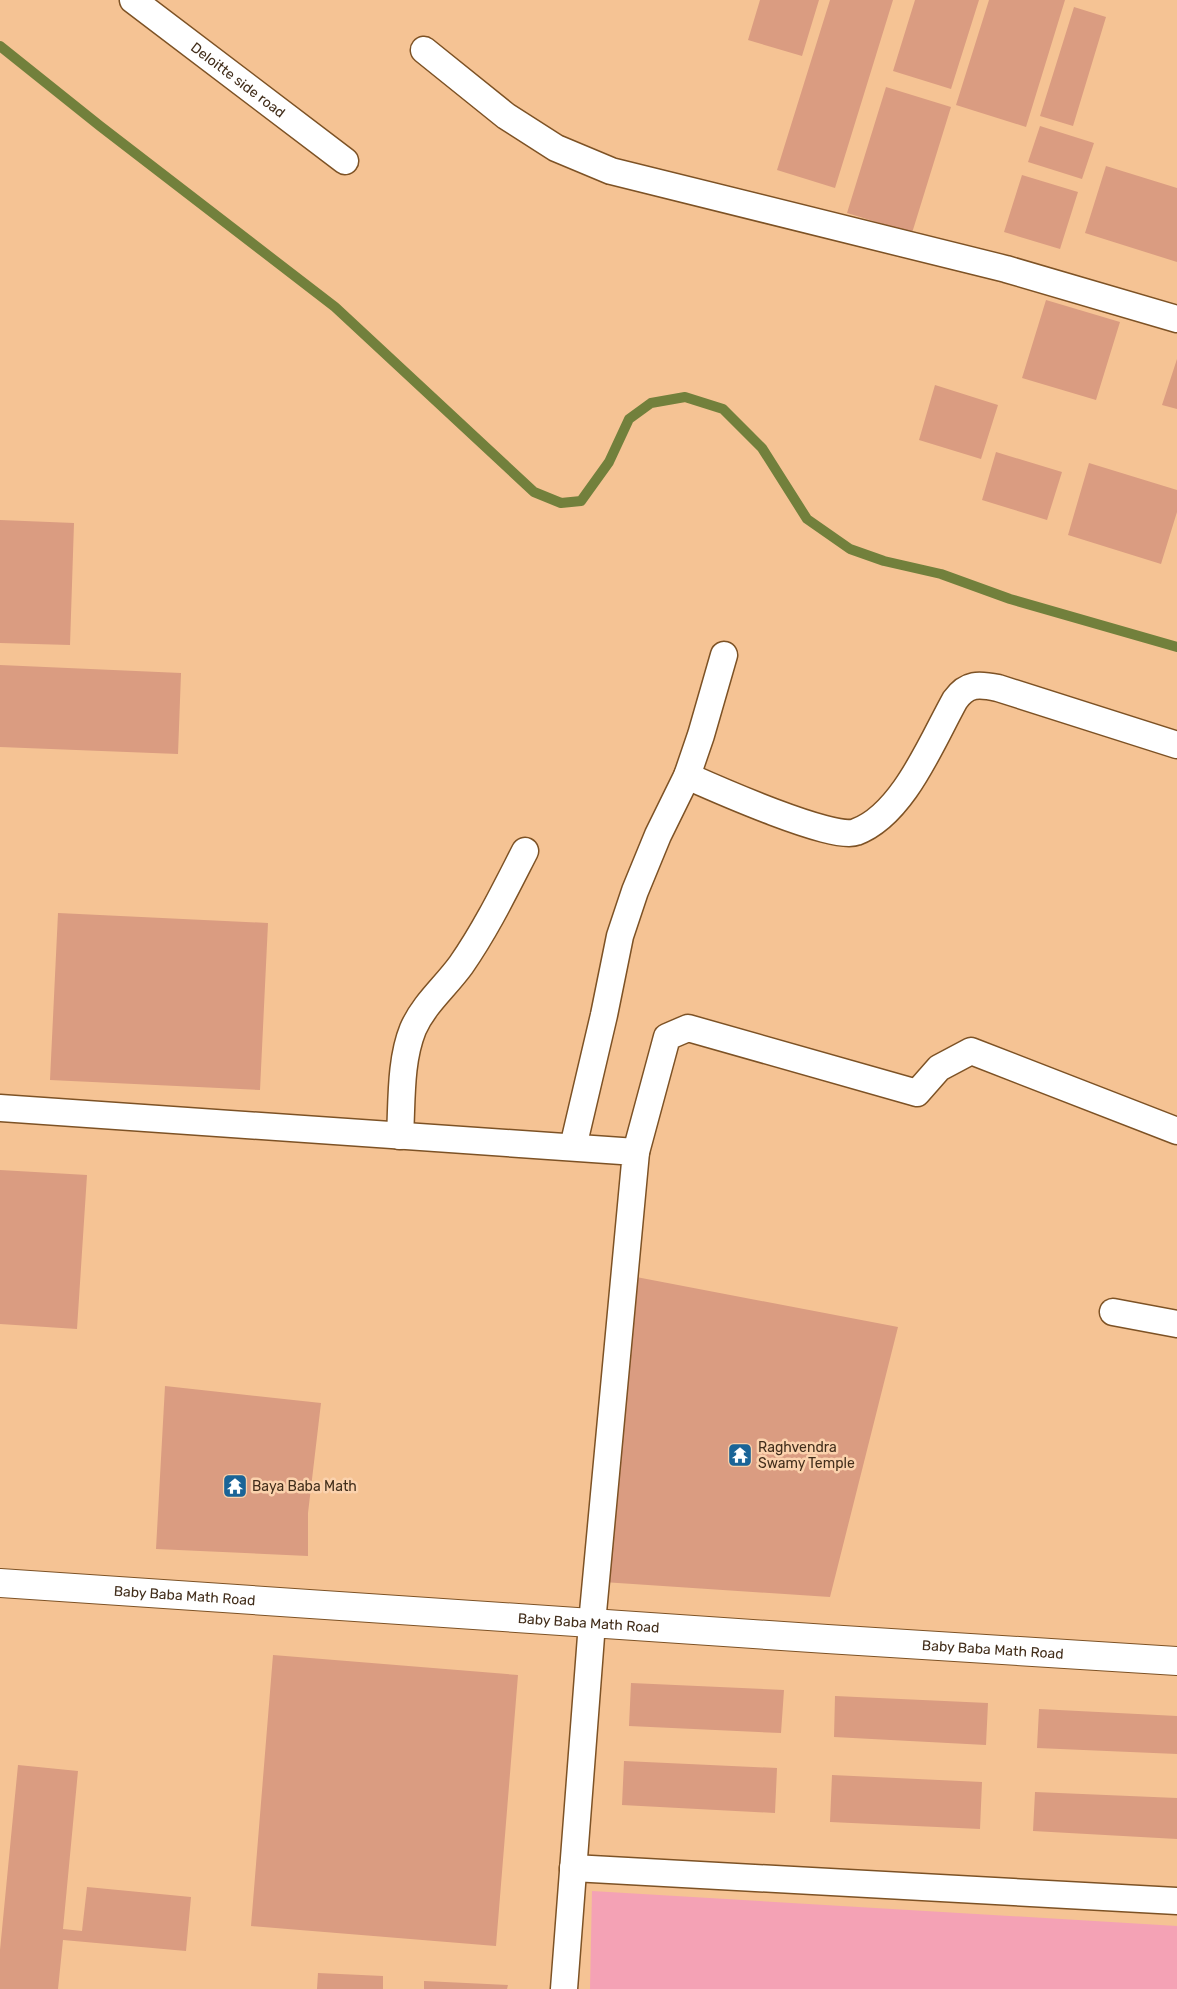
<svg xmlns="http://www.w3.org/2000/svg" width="1177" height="1989" font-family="Rubik,sans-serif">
<rect width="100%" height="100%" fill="#f5c394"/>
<path fill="#f4a2b5" d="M592,1891l585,35v63h-587z"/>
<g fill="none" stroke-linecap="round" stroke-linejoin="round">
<path stroke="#72803c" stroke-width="10" d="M0,46l100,80 235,181 199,185 27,11 20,-2 28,-39 20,-43 22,-16 34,-6 38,12 39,39 45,71 43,30 34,12 57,13 69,25 167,48"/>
</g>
<path fill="#da9c81" d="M760,0h59l-17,56 -54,-16z
M830,0h63l-58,188 -58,-18z
M915,0h64l-28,89 -58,-18z
M989,0h76l-39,127 -70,-22z
M1074,7l32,10 -33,109 -33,-10z
M886,87l65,20 -39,126 -65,-20z
M1040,126l54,17 -12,36 -54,-17z
M1106,166l71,22v74l-92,-29z
M1022,175l56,17 -18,57 -56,-17z
M1046,300l74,22 -24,78 -74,-22z
M1177,359v50l-15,-4z
M935,385l63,20 -17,54 -62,-19z
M996,452l66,20 -15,48 -65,-20z
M1089,463l88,27v22l-16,52 -93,-29z
M0,520l74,3 -4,122 -70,-2z
M0,665l181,8 -3,81 -178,-7z
M58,913l210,10 -8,167 -210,-10z
M0,1170l87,5 -10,154 -77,-5z
M631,1276l267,51 -68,270 -227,-15z
M165,1386l156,17 -13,110v43l-152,-7z
M273,1655l245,20 -22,271 -245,-20z
M631,1683l153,7 -3,43 -152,-7z
M835,1696l153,7 -2,42 -152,-8z
M1039,1709l138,7v38l-140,-6z
M624,1761l153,7 -2,45 -153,-8z
M18,1765l60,6 -15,158 19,2 5,-44 104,10 -5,54 -123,-11 -5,49h-58v-39z
M832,1775l150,7 -2,47 -150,-7z
M1035,1792l142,6v41l-144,-8z
M318,1973l65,3v13h-66z
M424,1981l84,4 -1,4h-83z"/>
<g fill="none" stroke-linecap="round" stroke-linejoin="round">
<defs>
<g id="street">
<path id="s1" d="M133,0l212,161"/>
<path d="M424,50l82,66 50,32 55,23 395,98 171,50"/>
<path d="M687,776c27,12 146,65 169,56 47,-17 76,-91 99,-132 12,-17 24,-16 43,-12l179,57"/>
<path d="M0,1108l636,44 -44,471 -28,366"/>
<path d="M400,1136c2,-35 0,-75 13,-107 11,-25 32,-42 48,-64 25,-36 44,-75 64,-114"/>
<path d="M573,1147l31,-132 16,-79 15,-45 23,-56 29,-59 14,-41 23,-80"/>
<path d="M636,1152l31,-115 21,-9 229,65 22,-25 32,-17 206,80"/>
<path d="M1113,1312l64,12"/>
<path d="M573,1868l604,33"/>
</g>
<g id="secondary">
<path id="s2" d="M0,1583l827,56 350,22"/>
</g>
</defs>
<use href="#street" stroke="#7d5225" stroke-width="29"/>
<use href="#secondary" stroke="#7d5225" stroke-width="30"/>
<use href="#street" stroke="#fff" stroke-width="26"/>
<use href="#secondary" stroke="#fff" stroke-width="28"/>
</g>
<defs>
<symbol id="temple-square" viewBox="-11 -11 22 22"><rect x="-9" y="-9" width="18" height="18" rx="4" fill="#1a6497" stroke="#fbd2ad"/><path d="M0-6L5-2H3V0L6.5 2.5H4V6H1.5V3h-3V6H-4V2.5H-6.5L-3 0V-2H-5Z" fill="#fff"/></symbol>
</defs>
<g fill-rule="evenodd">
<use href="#temple-square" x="726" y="1441" width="28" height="28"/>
<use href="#temple-square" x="221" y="1472" width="28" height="28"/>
</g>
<g text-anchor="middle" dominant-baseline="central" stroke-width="5" stroke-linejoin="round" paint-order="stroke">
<g font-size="14" fill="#422e1b" stroke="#fbd2ad">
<text stroke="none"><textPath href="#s1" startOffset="132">Deloitte side road</textPath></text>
<text stroke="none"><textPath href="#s2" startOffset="185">Baby Baba Math Road</textPath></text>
<text stroke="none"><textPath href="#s2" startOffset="590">Baby Baba Math Road</textPath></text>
<text stroke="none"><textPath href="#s2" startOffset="995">Baby Baba Math Road</textPath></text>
</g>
<g font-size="14" fill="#422e1b" stroke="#fbd2ad" text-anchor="start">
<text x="758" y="1447">Raghvendra<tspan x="758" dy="16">Swamy Temple</tspan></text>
<text x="252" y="1486">Baya Baba Math</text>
</g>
</g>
</svg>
